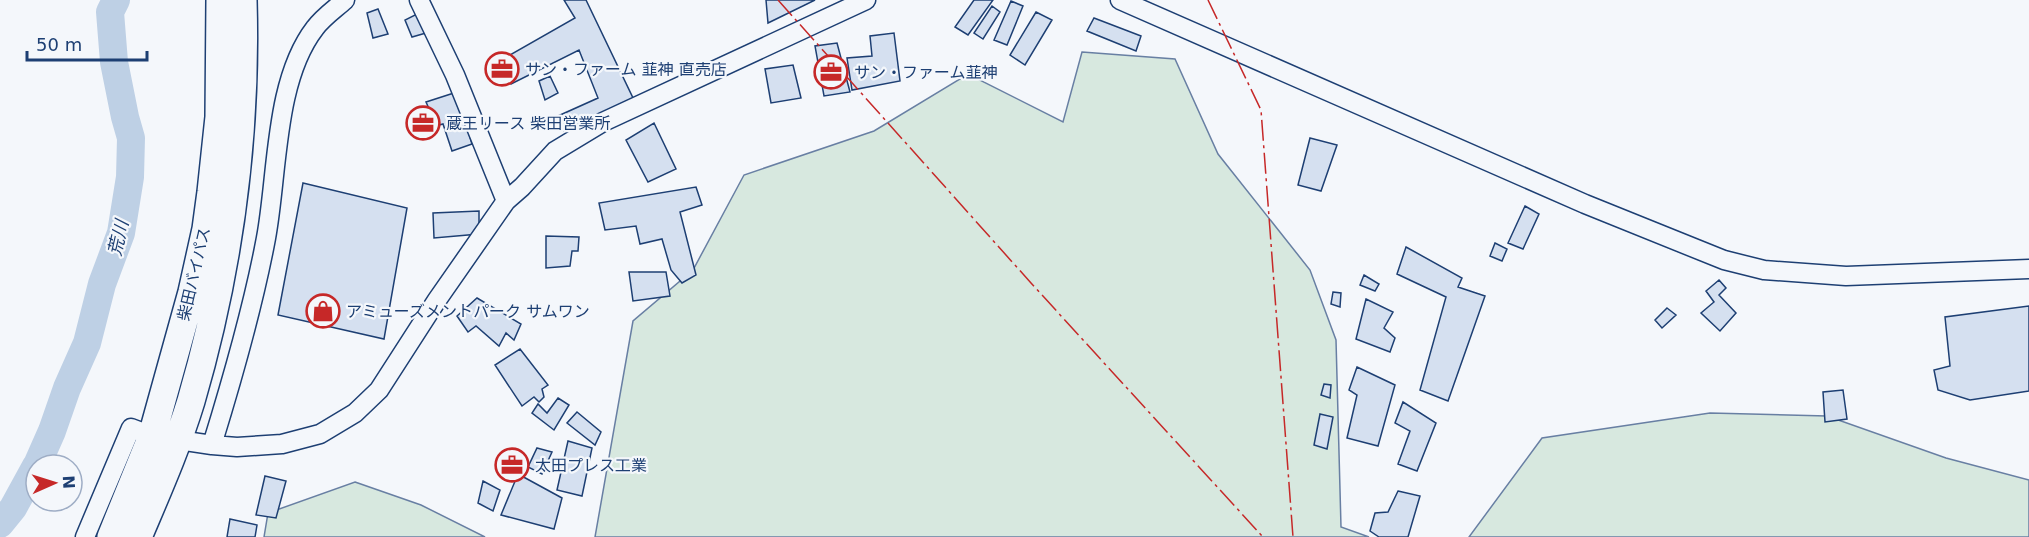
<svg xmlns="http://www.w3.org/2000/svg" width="2029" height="537" font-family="'DejaVu Sans','Noto Sans JP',sans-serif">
<rect width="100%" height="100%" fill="#f4f7fb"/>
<path fill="#d7e8df" stroke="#687fa3" stroke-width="1.5" d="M1082,52l93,7 43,95 92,116 26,70 5,187 28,10h-774l38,-216 60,-51 51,-95 130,-44 94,-57 95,48z
M1710,413l117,3 119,42 83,22v57h-560l73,-99z
M355,482l66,23 64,32h-221l4,-24z"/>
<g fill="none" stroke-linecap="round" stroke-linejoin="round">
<path stroke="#bed0e5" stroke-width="28" d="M37,465l15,-34 15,-43 20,-45 15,-59 19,-51 9,-56 1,-39 -6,-21 -11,-55 -4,-50 6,-12
M0,524l13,-16 23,-42"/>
</g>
<path fill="#d5e0f0" stroke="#1d3f73" stroke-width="1.5" d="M564,0h22l47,98 -69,33 -6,-15 40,-18 -19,-48 -68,34 -15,-21 79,-45z
M766,0h49l-47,23z
M974,0h19l-25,35 -13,-8z
M1011,1l12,5 -16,39 -13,-5z
M992,6l8,6 -17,27 -9,-6z
M378,9l10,25 -15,4 -6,-25z
M1036,12l16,8 -27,45 -15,-10z
M419,13l7,20 -14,4 -7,-17z
M1094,18l47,18 -5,15 -49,-20z
M894,33l6,48 -48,9 -5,-32 25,-2 -2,-20z
M837,43l13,49 -26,4 -9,-50z
M793,65l8,33 -30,5 -6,-34z
M550,76l8,17 -13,7 -6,-19z
M457,92l15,52 -20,7 -9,-27 -26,7 -3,-11 17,-7 -5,-11z
M654,123l22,46 -28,13 -22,-42z
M1310,138l27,7 -16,46 -23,-6z
M303,183l104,25 -23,131 -106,-24z
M696,187l6,18 -22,7 16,63 -14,8 -11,-13 -9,-31 -22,5 -4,-18 -31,4 -6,-27z
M1525,206l14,8 -16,35 -15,-6z
M479,211v23l-45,4 -1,-25z
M546,236l33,1 -1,14h-6l-2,15 -24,2z
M1495,243l12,6 -5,12 -12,-5z
M1406,247l56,31 -4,9 27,9 -37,105 -28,-11 26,-93 -49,-23z
M629,272h37l4,24 -37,5z
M1364,275l15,9 -4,7 -15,-6z
M1719,280l7,8 -7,7 17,18 -16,18 -19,-18 13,-11 -8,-11z
M1333,292l8,1 -1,14 -9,-3z
M477,298l44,26 -7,16 -8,-7 -7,13 -23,-20 -8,6 -11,-16z
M1366,299l27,13 -9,16 11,10 -5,14 -34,-13z
M2029,306v85l-59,9 -32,-10 -4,-20 16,-4 -5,-49z
M1667,308l9,7 -14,13 -7,-8z
M520,349l28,36 -6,4 2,8 -5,5 -5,-5 -12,9 -27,-41z
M1357,367l38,18 -17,61 -31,-8 10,-43 -8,-5z
M1324,384l7,1 -1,13 -9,-3z
M1843,390l4,29 -22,3 -2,-30z
M558,398l11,7 -15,25 -22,-17 6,-9 9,9z
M1403,402l33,21 -19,48 -19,-7 12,-33 -15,-8z
M577,412l24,20 -6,13 -28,-22z
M1320,414l13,3 -6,32 -13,-4z
M568,441l24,7 -10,48 -25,-6z
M537,448l15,4 -10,22 -14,-7z
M518,474l44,24 -8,31 -53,-14z
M265,476l21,5 -10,37 -20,-3z
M483,481l17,9 -7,21 -15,-8z
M1398,491l22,5 -12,41h-29l-9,-6 5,-18 13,-1z
M230,519l27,6 -2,12h-28z"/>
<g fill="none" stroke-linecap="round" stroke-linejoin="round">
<defs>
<path id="minor" d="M419,0l36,75 51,126
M1120,0l465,204 139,56 40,10 82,6 183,-7
M212,445c21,-68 41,-137 54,-207 12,-64 8,-157 49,-210 8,-11 20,-19 30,-28
M85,537l46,-109 21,8 60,9 25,2 45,-3 38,-10 35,-21 24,-23 58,-90 69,-99 16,-14 33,-36 48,-29 263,-122"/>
<path id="highway" d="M111,537l41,-101 40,-144 14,-63 5,-37 8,-75 1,-117
M138,537c19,-45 39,-90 53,-136 38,-130 56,-266 52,-401"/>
</defs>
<use href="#minor" stroke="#1d3f73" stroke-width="21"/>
<use href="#highway" stroke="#1d3f73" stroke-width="30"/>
<use href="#minor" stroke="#f4f7fb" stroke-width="18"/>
<use href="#highway" stroke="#f4f7fb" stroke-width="27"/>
<path stroke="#c62828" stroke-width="1.5" stroke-dasharray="21 4.5 3 4.5" stroke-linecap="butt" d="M778,0l253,283 232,254
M1208,0l53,110 32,427"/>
</g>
<defs>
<symbol id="office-ring" viewBox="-11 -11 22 22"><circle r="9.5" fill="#f4f7fb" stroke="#c62828" stroke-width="1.5"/><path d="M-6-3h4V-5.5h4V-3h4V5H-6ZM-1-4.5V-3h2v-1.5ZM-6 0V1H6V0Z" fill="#c62828"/></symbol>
<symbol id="shop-ring" viewBox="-11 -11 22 22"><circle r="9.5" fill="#f4f7fb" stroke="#c62828" stroke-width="1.5"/><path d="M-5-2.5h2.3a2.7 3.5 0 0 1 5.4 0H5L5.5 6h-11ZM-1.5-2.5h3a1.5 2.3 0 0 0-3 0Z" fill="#c62828"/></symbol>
</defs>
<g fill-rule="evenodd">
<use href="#office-ring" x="483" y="50" width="38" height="38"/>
<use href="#office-ring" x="812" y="53" width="38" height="38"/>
<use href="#office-ring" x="404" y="104" width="38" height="38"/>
<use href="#shop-ring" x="304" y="292" width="38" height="38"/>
<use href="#office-ring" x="493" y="446" width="38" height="38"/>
</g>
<g text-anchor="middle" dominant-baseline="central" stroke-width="4.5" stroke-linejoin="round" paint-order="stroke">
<g font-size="16" fill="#1d3f73" stroke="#f4f7fb" text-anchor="start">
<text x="525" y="69">サン・ファーム 韮神 直売店</text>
<text x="854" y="72">サン・ファーム韮神</text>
<text x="446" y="123">蔵王リース 柴田営業所</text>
<text x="346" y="311">アミューズメントパーク サムワン</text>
<text x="535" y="465">太田プレス工業</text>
</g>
<g font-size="16" fill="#1d3f73" stroke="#f4f7fb">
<text transform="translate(194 274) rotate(-77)">柴田バイパス</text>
</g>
<g font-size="18" font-style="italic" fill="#1d3f73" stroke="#f4f7fb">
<text transform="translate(118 238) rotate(-77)">荒川</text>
</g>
</g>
<g transform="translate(54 483) rotate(87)"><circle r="28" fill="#f4f7fb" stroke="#9eadc5" stroke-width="1.5"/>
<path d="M0-4.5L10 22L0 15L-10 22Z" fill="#c62828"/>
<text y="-9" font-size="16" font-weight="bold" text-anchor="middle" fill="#1d3f73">N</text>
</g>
<path d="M27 51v9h120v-9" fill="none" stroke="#1d3f73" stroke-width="3"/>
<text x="36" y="51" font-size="18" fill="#1d3f73" stroke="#f4f7fb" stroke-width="4.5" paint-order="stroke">50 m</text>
</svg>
